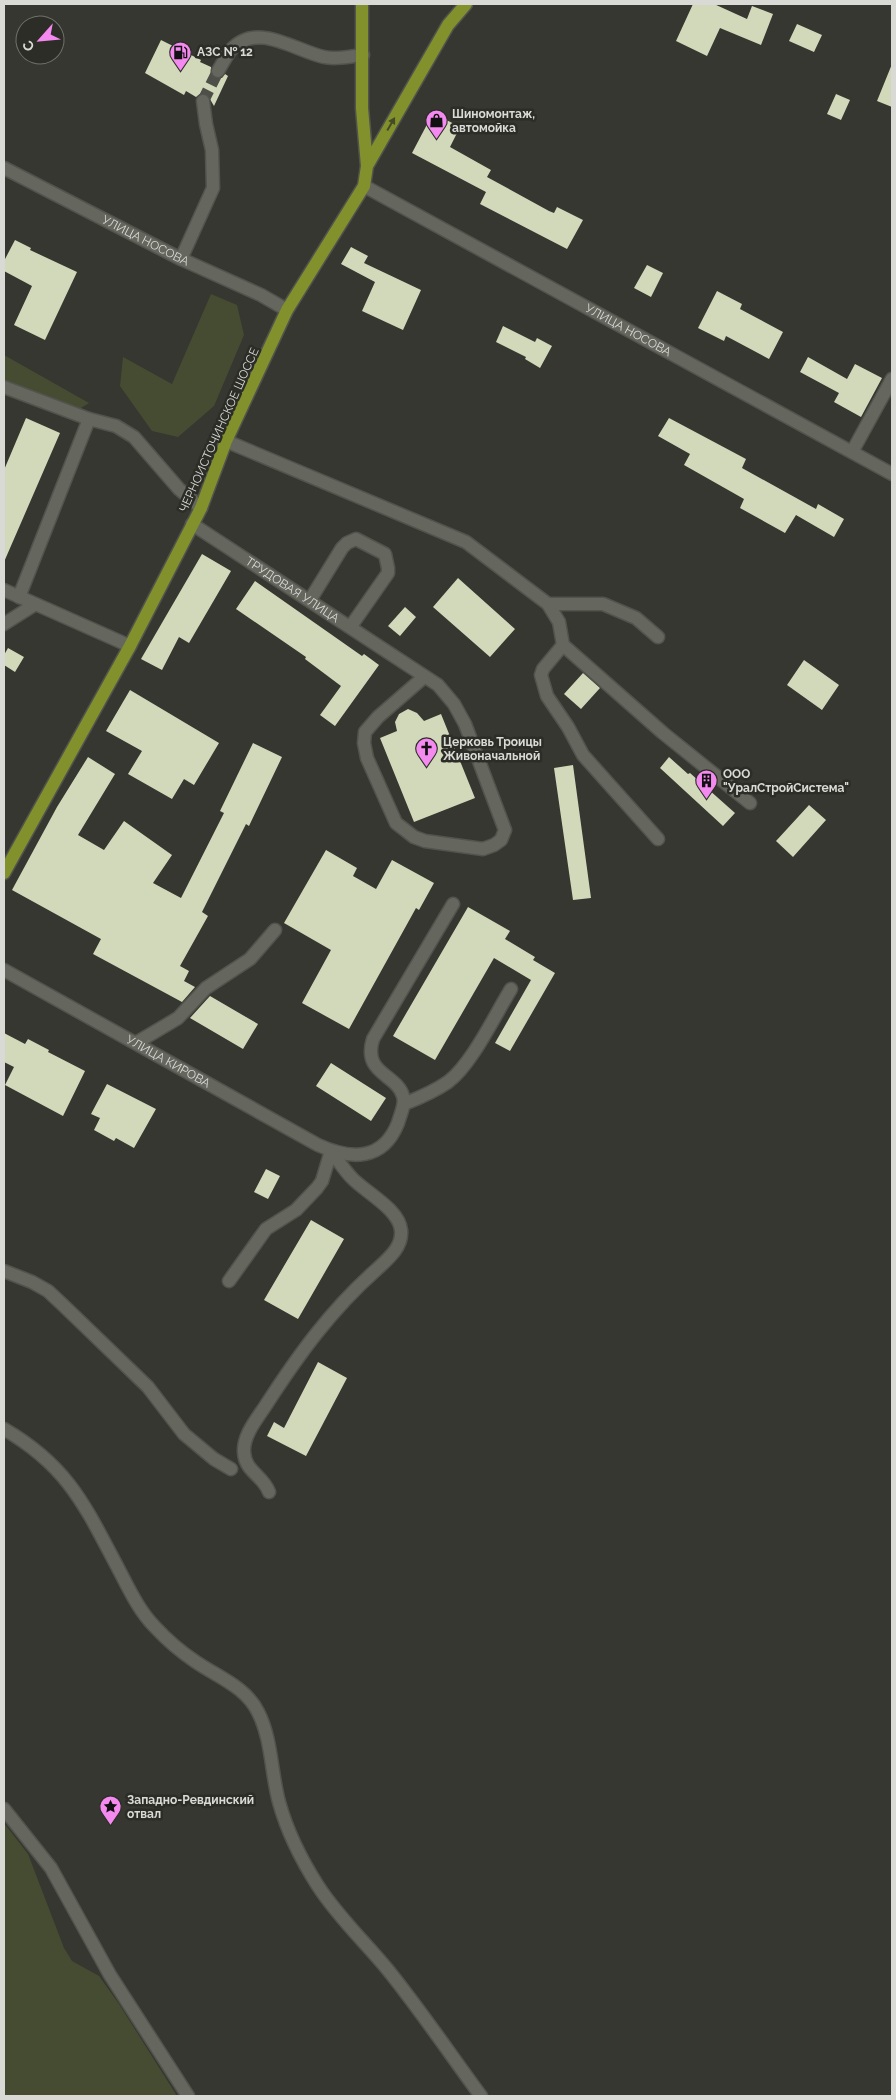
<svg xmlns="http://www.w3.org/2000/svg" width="896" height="2100" font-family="Raleway,sans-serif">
<rect width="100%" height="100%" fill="#353730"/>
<path fill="#464c32" d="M211,294l26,11 7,30 -30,71 -36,31 -26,-6 -32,-45 3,-29 49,27z
M4,355l85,48 -13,8 -72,-30z
M4,1823l24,31 36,94 8,13 27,15 20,28 58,92h-173z"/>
<path fill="#d2d9ba" d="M693,4h21l33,15 5,-13 21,8 -12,31 -41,-17 -13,28 -31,-15z
M797,24l25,11 -8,17 -25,-11z
M161,40l40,20 -1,2 11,5v8l3,3h8l3,-4 3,2 -14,30 -7,-12 -6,-1 -5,4 -10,-6 -2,4 -39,-22z
M892,64v43l-15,-6z
M836,94l14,6 -9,20 -14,-6z
M433,113l27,14 -10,20 41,23 -4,7 62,34 5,2 3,-6 26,13 -16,29 -87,-45 6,-12 -74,-39z
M15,240l16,8 -1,2 47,22 -32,68 -31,-15 18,-39 -28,-15v-10z
M351,247l17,9 -4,7 57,27 -18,40 -41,-19 13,-29 -34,-18z
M647,265l16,8 -12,24 -17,-9z
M717,291l25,13 -2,5 43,23 -14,27 -43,-23 -2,5 -26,-13z
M503,326l32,16 2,-4 15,8 -12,22 -15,-9 1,-2 -30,-15z
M808,357l39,22 8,-15 27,14 -21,39 -27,-15 5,-9 -39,-21z
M26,418l34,15 -56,129v-92z
M669,418l77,41 -4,9 74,41 2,-5 26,15 -10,18 -38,-22 -11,18 -45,-25 4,-9 -60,-34 6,-11 -32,-18z
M202,554l29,17 -42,72 -10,-6 -17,33 -21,-11z
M458,578l57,51 -25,28 -57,-50z
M255,581l107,75 2,-2 15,11 -44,61 -15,-11 21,-29 -36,-27 1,-2 -70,-48z
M405,607l11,10 -16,19 -12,-10z
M8,648l16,9 -9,15 -11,-7v-10z
M804,660l35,25 -17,25 -35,-25z
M583,673l17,15 -19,21 -17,-15z
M130,690l89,53 -25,42 -10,-6 -12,20 -44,-25 14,-23 -36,-20z
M408,709l9,4 7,8 17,-7 34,84 -61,24 -34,-84 17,-7 -2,-9 4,-8z
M253,743l29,14 -33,69 -3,-2 -44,88 6,4 -28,50 9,5 -5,10 11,6 -13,15 -89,-48 8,-15 -89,-49 45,-83 31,-50 27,17 -37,61 26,15 20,-29 48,34 -19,28 28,15 43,-85 -4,-2z
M669,757l19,17 2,-1 45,40 -12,13 -63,-58z
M573,765l18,133 -18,2 -19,-132z
M809,805l17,15 -33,37 -17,-16z
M326,850l31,18 -4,8 23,13 16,-29 42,23 -15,27 -3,-2 -67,121 -47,-26 29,-53 -47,-27z
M468,907l42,24 -5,8 30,18 -2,3 22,13 -45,78 -15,-8 36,-63 -37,-22 -59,102 -42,-24z
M210,996l48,28 -15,25 -53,-31z
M4,1033l21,11 3,-5 21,11 -1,2 37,19 -22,45 -58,-31 9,-18 -10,-5z
M331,1063l55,35 -15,23 -55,-35z
M107,1084l49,25 -22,39 -18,-10 -2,3 -20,-11 6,-12 -9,-4z
M266,1169l14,7 -12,23 -14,-7z
M311,1220l33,19 -46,80 -34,-19z
M318,1362l29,16 -41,78 -39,-20 7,-14 10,6z"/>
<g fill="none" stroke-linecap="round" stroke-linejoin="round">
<path stroke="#4e4f49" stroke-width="12" stroke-dasharray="12 6" stroke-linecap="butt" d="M203,101l15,-30"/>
<defs>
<g id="minor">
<path d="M218,71c4,-7 8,-14 12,-20 26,-31 65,0 94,6 12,3 27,-1 39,-2"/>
<path id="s1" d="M4,168l177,91 80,36 26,15"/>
<path id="s2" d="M364,186l528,288"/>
<path d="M181,259l32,-71 -1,-38 -6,-26 -3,-23"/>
<path d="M4,387l85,32"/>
<path d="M226,441l240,101 82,62 11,18 4,23 100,88 87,70"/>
<path d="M852,452l40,-73"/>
<path id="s3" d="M192,524l246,161 16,19 11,20 40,106 -4,10 -7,5 -11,4 -58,-8 -11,-4 -18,-14 -29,-65 -3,-15 1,-11 13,-15 46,-40"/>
<path d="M4,590l126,56"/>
<path d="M19,597l70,-178 27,7 18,11 45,52 22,19"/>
<path d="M310,600l32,-52 5,-5 9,-4 29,15 3,14v5l-37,53"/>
<path d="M548,604h55l33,14 22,19"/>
<path d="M4,624l30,-19"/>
<path d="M563,645l-20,24 -2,6 6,21 21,31 15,28 75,84"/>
<path id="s4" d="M4,970l314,175c33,15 65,16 80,-22 2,-8 8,-19 5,-27 -6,-22 -41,-22 -30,-57l80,-135"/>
<path d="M136,1043l42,-25 28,-30 44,-29 25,-29"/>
<path d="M404,1104c15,-6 31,-13 44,-22 24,-18 47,-67 63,-93"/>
<path d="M4,1271l28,11 16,9 15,14 85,82 36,47 30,25 17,10"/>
<path d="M229,1281l37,-52 30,-19 21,-22 5,-7 9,-30c7,9 13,19 21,27 13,14 47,31 49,52 2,17 -13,29 -25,40 -45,40 -77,84 -110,135 -9,14 -23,30 -22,47 1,20 19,23 25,40"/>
<path d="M4,1429c65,38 81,77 115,141 10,19 20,41 36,57 12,13 26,25 41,35 22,15 50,25 62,50 14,27 13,61 21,90 8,29 23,59 39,84 20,31 47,56 70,84 33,41 62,84 93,126"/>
<path d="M4,1809l47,59 59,107 78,121"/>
</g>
<path id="major" d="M362,4v104l5,58
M4,873l126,-227 71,-138 25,-67 61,-131 77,-124 3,-20 81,-141 18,-21"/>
</defs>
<use href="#minor" stroke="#52534d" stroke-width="15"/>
<use href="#major" stroke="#52534d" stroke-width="15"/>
<use href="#minor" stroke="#65675e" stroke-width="12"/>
<use href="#major" stroke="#82912b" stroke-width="12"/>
</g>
<defs><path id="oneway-solid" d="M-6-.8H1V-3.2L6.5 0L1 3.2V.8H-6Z" transform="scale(1.25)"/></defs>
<use fill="#454b28" href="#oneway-solid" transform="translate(391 124) rotate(-60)"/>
<defs>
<symbol id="fuel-pin" viewBox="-11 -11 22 30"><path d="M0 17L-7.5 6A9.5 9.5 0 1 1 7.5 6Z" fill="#f489f0" stroke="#2b2d26"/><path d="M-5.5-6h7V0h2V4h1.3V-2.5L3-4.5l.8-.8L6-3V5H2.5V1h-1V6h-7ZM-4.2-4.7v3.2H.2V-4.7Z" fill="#111"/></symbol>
<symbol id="shop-pin" viewBox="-11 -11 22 30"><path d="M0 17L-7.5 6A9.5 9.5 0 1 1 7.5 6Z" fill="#f489f0" stroke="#2b2d26"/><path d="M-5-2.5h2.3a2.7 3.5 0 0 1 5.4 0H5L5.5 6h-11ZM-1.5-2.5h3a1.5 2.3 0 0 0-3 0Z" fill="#111"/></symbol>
<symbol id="church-pin" viewBox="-11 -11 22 30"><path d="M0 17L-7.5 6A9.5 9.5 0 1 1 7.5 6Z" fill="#f489f0" stroke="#2b2d26"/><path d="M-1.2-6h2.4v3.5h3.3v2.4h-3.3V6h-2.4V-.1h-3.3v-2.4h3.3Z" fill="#111"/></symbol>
<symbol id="building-pin" viewBox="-11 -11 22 30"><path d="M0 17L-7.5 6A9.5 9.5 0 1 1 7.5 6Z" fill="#f489f0" stroke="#2b2d26"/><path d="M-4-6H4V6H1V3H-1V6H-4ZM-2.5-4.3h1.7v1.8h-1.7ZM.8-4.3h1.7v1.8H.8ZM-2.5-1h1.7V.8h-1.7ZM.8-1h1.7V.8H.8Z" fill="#111"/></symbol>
<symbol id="sight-pin" viewBox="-11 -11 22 30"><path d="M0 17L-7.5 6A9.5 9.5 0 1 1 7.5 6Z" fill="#f489f0" stroke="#2b2d26"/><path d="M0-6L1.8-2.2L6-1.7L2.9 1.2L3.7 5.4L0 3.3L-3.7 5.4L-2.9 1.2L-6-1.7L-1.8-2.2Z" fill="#111"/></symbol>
</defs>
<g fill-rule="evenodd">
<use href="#fuel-pin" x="168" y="40" width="25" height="34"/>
<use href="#shop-pin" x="424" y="108" width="25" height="34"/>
<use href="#church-pin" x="414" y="736" width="25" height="34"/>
<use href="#building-pin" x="694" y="768" width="25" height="34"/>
<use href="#sight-pin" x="98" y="1794" width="25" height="34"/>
</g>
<g text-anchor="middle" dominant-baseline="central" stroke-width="5" stroke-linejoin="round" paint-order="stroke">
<g font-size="12" font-weight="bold" fill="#d9dad6" stroke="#2b2d26" text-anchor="start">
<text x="197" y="52">АЗС № 12</text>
<text x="452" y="114">Шиномонтаж,<tspan x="452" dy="14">автомойка</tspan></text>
<text x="443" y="742">Церковь Троицы<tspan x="443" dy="14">Живоначальной</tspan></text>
<text x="723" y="774">ООО<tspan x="723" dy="14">"УралСтройСистема"</tspan></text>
<text x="127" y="1800">Западно-Ревдинский<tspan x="127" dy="14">отвал</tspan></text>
</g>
<g font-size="12" fill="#d9dad6" stroke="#2b2d26">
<text stroke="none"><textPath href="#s1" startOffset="159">УЛИЦА НОСОВА</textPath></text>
<text stroke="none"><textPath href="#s2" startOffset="301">УЛИЦА НОСОВА</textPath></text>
<text transform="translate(219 430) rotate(-66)">ЧЕРНОИСТОЧИНСКОЕ ШОССЕ</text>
<text stroke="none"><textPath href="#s3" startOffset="120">ТРУДОВАЯ УЛИЦА</textPath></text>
<text stroke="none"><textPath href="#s4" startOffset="188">УЛИЦА КИРОВА</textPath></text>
</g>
</g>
<rect width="896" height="2100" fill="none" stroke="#d9dad6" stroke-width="10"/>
<g transform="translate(40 40) rotate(243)"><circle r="24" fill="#2b2d26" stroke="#71726c"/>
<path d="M0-4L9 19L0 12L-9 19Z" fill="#f489f0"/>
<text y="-8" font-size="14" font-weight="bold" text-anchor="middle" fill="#d9dad6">С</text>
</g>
</svg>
